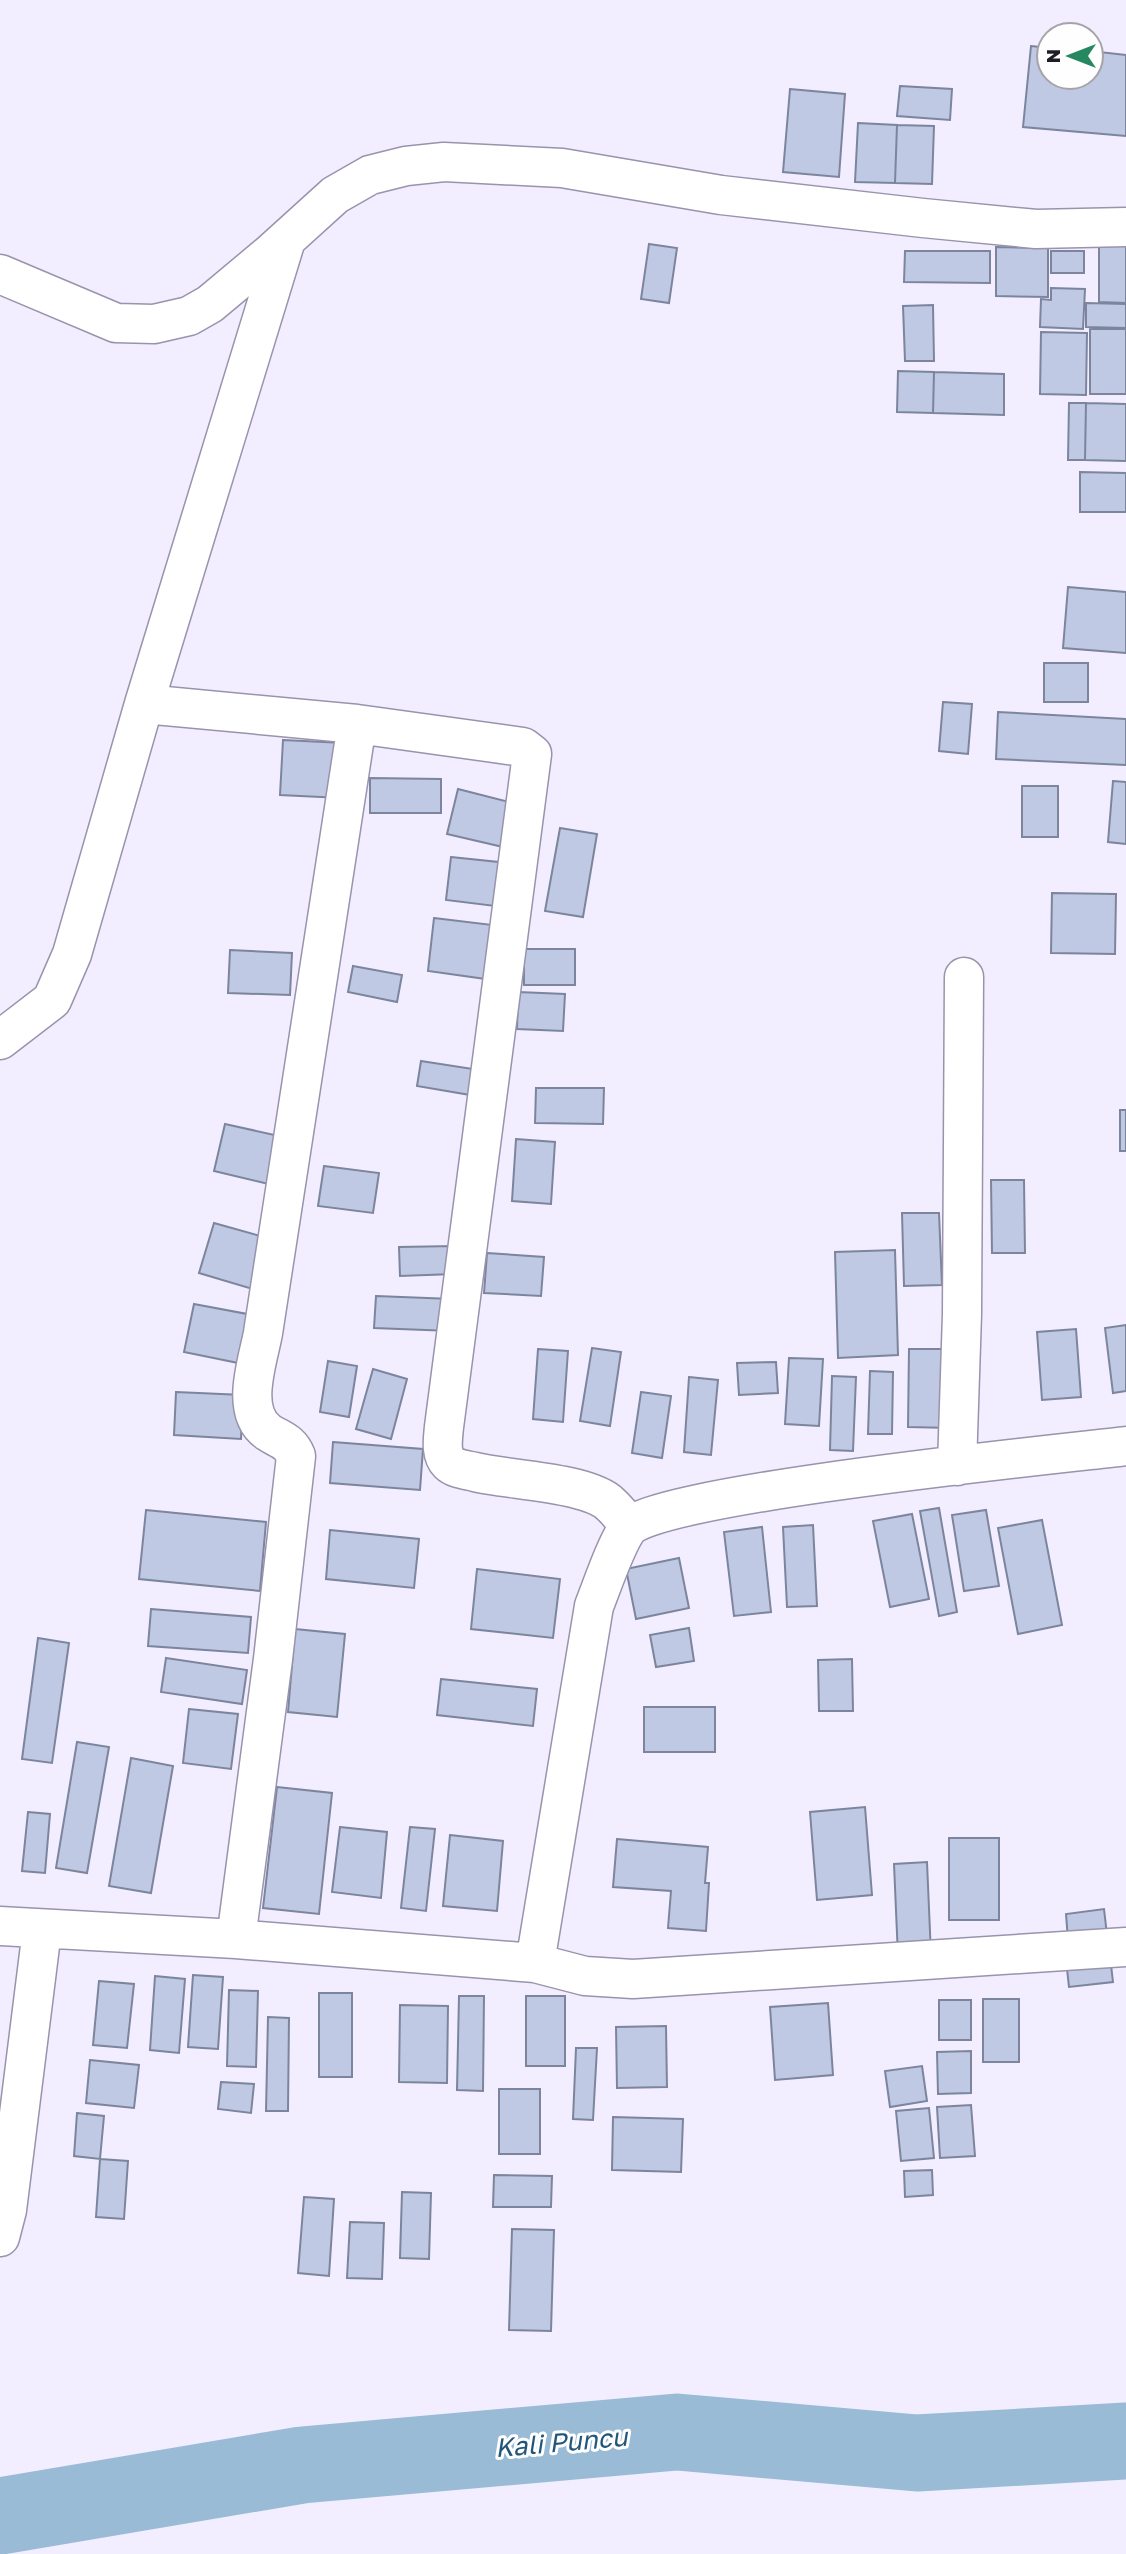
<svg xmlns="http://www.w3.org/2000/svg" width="1126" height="2554" font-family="'Golos Text',sans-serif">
<rect width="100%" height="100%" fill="#f2eeff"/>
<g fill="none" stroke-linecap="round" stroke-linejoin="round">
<path stroke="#9abbd6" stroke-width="77" d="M0,2516l302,-51 375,-33 240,21 209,-12"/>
</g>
<path fill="#bfc9e3" stroke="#7c859d" stroke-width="2" d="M1031,46l18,2v29h42v-26l35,4v81l-103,-9z
M900,86l52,3 -2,31 -53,-4z
M790,89l55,5 -6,83 -56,-5z
M858,123l39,2 -2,58 -40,-1z
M897,125l37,1 -2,58 -37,-1z
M649,244l28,4 -8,55 -28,-4z
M1099,244h27v59l-27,-1z
M996,247l52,1v49l-52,-1z
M905,251h85v32l-86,-1z
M1051,251h33v22h-33z
M1051,288l34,1 -2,40 -43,-2 1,-28 10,1z
M1086,303l40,1v24l-40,-1z
M933,305l1,56h-29l-2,-55z
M1090,329h36v65h-36z
M1041,332l46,1 -1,62 -46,-1z
M898,371l36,1 -1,41 -36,-1z
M934,372l70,2v41l-71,-2z
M1069,403h17l-1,57h-17z
M1086,403l40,1v57l-41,-1z
M1080,472l46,1v39h-46z
M1068,587l58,5v61l-63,-5z
M1044,663h44v39h-44z
M943,702l29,2 -4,50 -29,-3z
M998,712l128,7v46l-130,-6z
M283,740l61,3 -3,55 -61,-3z
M370,778l71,1v34h-71z
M1113,781l13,1v62l-18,-2z
M1022,786h36v51h-36z
M458,789l55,14 -10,44 -56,-13z
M560,828l37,6 -14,83 -38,-6z
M451,857l57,6 -5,44 -57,-7z
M1052,893l64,1 -1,60 -64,-1z
M434,918l67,8 -8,54 -65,-9z
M524,949h51v36h-51z
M230,950l62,3 -2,42 -62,-2z
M353,966l49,9 -5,27 -49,-10z
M518,992l47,2 -2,37 -46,-2z
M421,1061l65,10 -4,26 -65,-11z
M536,1088h68l-1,36 -68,-1z
M1120,1110h6v41h-6z
M225,1124l63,14 -11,48 -63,-15z
M516,1139l39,3 -4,62 -39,-3z
M324,1166l55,7 -6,40 -55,-7z
M991,1180h33l1,73h-33z
M902,1213h37l3,72 -38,1z
M214,1223l64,18 -15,51 -64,-19z
M454,1246v28l-54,2 -1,-29z
M895,1250l3,105 -60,3 -3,-106z
M487,1253l57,4 -3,39 -57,-3z
M376,1296l76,3 -1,32 -77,-3z
M194,1304l64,12 -10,49 -64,-13z
M1126,1325v66l-13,2 -8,-65z
M1076,1329l5,68 -39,3 -5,-68z
M592,1348l29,4 -11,74 -30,-5z
M538,1349l30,2 -5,71 -30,-3z
M909,1349h43l-1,79 -43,-1z
M789,1358l34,1 -4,67 -34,-2z
M328,1361l29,5 -8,51 -29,-5z
M776,1362l2,31 -39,2 -2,-32z
M373,1369l34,10 -16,60 -35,-10z
M870,1371l23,1 -1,62h-24z
M832,1376l24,1 -3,74 -23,-1z
M689,1377l29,3 -7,75 -27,-3z
M176,1392l67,3 -2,44 -67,-4z
M641,1392l30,4 -9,62 -30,-5z
M333,1442l90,7 -3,41 -90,-7z
M939,1508l18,104 -18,4 -19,-105z
M146,1510l120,12 -6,69 -121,-12z
M986,1510l13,76 -35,5 -12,-76z
M912,1514l17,85 -39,8 -17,-86z
M1042,1520l20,105 -44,9 -20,-106z
M813,1525l4,81 -30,1 -4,-80z
M762,1527l9,85 -37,4 -10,-84z
M330,1530l89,9 -5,49 -88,-9z
M679,1558l10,50 -53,11 -10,-50z
M477,1569l83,10 -7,59 -82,-9z
M151,1609l100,8 -3,36 -100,-7z
M689,1628l5,33 -38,6 -6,-32z
M295,1629l50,5 -8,83 -49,-5z
M38,1638l31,5 -17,120 -30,-4z
M166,1658l81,12 -5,34 -81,-12z
M852,1659l1,52h-34l-1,-51z
M441,1679l96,10 -4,37 -96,-11z
M644,1707h71v45h-71z
M189,1709l49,5 -7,55 -48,-6z
M77,1742l32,5 -22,126 -31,-5z
M131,1758l42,8 -22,127 -42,-7z
M277,1787l55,6 -13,121 -56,-6z
M865,1807l7,88 -55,5 -7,-88z
M28,1812l22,2 -5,59 -23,-2z
M340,1827l47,5 -6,66 -49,-6z
M410,1827l25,2 -9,82 -25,-3z
M450,1835l53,6 -6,70 -54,-5z
M949,1838h50v82h-50z
M617,1839l91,8 -3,36h4l-3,48 -38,-3 3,-37 -58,-4z
M927,1862l4,93 -33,2 -4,-93z
M1104,1909l3,26 -39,5 -2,-26z
M1110,1956l3,26 -44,5 -3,-27z
M193,1975l30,2 -5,72 -30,-2z
M155,1976l30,3 -6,74 -29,-3z
M99,1981l35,3 -7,64 -34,-3z
M229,1990l29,1 -2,76 -29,-1z
M319,1993h33v84h-33z
M459,1996h25l-1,95 -26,-1z
M526,1996h39v70h-39z
M983,1999h36v63h-36z
M939,2000h32v40h-32z
M828,2003l5,72 -58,5 -5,-73z
M400,2005l48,1 -1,77 -48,-1z
M268,2017l21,1 -1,93h-22z
M666,2026l1,61 -50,1 -1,-61z
M576,2048h21l-4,72 -20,-1z
M971,2051v42l-33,1 -1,-42z
M90,2060l49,5 -5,43 -48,-5z
M922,2066l5,35 -37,6 -5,-36z
M221,2082l33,2 -3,29 -33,-4z
M499,2089h41v65h-41z
M971,2105l4,51 -35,2 -3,-51z
M929,2108l5,50 -33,3 -5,-50z
M77,2113l27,3 -4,43 -26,-3z
M613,2117l70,2 -2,53 -69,-2z
M100,2159l28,2 -4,58 -28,-2z
M932,2170l1,25 -28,2 -1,-26z
M494,2175l58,1 -1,31h-58z
M402,2192l29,1 -2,66 -29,-1z
M304,2197l30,2 -5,77 -31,-3z
M350,2222l34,1 -2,56 -35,-1z
M512,2229l42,1 -3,101 -42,-1z"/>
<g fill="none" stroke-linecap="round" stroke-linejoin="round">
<defs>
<path id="minor" d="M0,274l116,49 38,1 35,-8 21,-12 61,-51 64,-58 35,-20 36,-9 38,-4 118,6 159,27 202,23 113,11 90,-2
M144,704l213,20 166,23 9,7 -88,673c-1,11 -4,27 5,36 6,6 18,7 26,9 33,8 107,10 133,30 8,7 15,15 21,25
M0,1040l52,-40 20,-46 72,-250 142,-464
M957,1466l5,-152 2,-337
M0,1926l236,13 299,24 59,-357c8,-20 22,-62 34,-78 28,-34 430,-74 498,-82
M236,1939l37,-280 23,-203c-6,-15 -16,-16 -28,-24 -29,-21 -10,-71 -5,-99l94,-609
M535,1963l50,13 48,3 493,-32
M0,2237l7,-27 35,-280"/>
</defs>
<use href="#minor" stroke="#9993ac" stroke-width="41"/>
<use href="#minor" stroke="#fff" stroke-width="38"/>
</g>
<g text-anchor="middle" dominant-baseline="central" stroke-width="6" stroke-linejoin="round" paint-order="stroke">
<g font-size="26" font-style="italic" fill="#21567a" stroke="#fefefe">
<text transform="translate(561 2442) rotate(-5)">Kali Puncu</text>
</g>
</g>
<g transform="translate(1070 56) rotate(270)"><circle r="33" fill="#fefefe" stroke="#a5a4a8" stroke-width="2"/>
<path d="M0-5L12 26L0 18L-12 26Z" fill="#258861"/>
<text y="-10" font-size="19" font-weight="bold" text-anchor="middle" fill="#1f1c26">N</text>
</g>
</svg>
